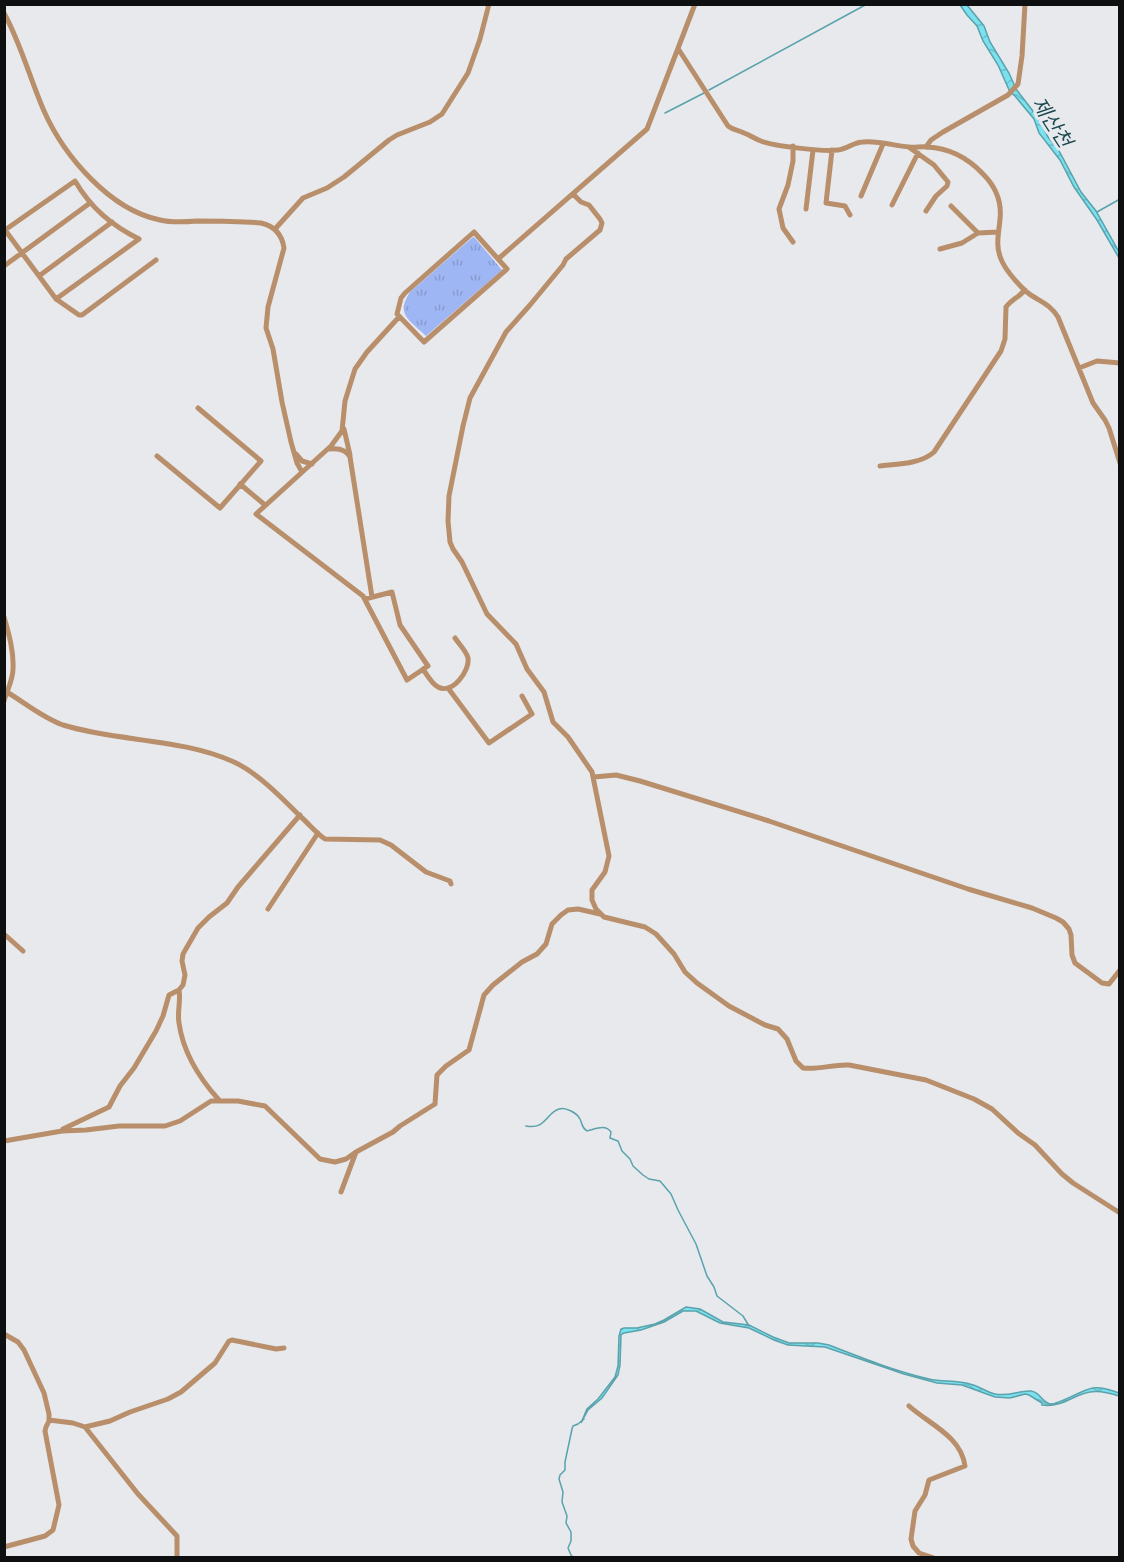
<svg xmlns="http://www.w3.org/2000/svg" width="1124" height="1562" font-family="Inter,'Noto Sans KR',sans-serif">
<defs>
<pattern id="grass-tufts" width="24" height="20" patternUnits="userSpaceOnUse" patternTransform="scale(1.5)"><rect width="24" height="20" fill="#9fb6f4"/><path d="M3 7l-1-3M5 7V3M7 7l1-3M15 17l-1-3M17 17v-4M19 17l1-3" fill="none" stroke="#889bd0"/></pattern>
<pattern id="water-waves" width="16" height="10" patternUnits="userSpaceOnUse" patternTransform="scale(1.5)"><rect width="16" height="10" fill="#7be1ef"/><path d="M0 5q4-4 8 0t8 0" fill="none" stroke="#69c0cc"/></pattern>
</defs>
<rect width="100%" height="100%" fill="#e7e9ed"/>
<path fill="url(#grass-tufts)" d="M473,237l2,1 27,32 -76,66c-16,-16 -31,-21 -16,-44z"/>
<path fill="url(#water-waves)" stroke="#5aa2ac" stroke-width="1.5" d="M960,5h7l17,21 6,16 19,31 7,16 23,30 9,18 10,12 23,43 15,19 23,41v6l-22,-38 -23,-33 -14,-27 -21,-27 -5,-14 -19,-23 -5,-4 -12,-27 -15,-24 -6,-15 -10,-11z
M686,1307l14,2 23,13 26,3 24,12 16,6h29l11,2c33,13 66,26 100,34 13,3 28,1 41,5 9,2 16,8 25,10 14,3 25,-4 36,-3 9,1 11,11 19,13 8,1 31,-14 43,-16 9,-1 18,2 26,5v3c-9,-3 -19,-6 -29,-4 -18,3 -28,16 -48,13v-2l-13,-8 -4,-1 -15,4 -15,-1 -33,-12 -25,-2 -33,-9 -79,-27 -37,-2 -14,-5 -25,-12 -29,-5 -24,-12h-13l-19,11 -23,8 -17,3 -3,2 -1,30 -2,10 -16,23 -14,12 -7,13 6,-14 11,-10 17,-22 3,-11 1,-30 2,-7 3,-1h13l18,-4 9,-4z"/>
<g fill="none" stroke-linecap="round" stroke-linejoin="round">
<path stroke="#5aa2ac" stroke-width="1.5" d="M709,90l158,-86
M665,113l39,-20
M1097,212l23,-13
M526,1126c20,4 21,-14 33,-17 7,-2 18,4 21,10 3,6 1,8 7,12 9,-2 18,-7 24,1l-1,6 8,3 4,10 8,8 3,7 10,9 6,4 11,2 11,13 7,16 18,34 11,32 7,11 3,9 26,20 6,10
M574,1558l-3,-3 -3,-7 3,-7v-9l-5,-9 1,-7 -5,-14 1,-10 -4,-13 1,-4 5,-5v-8l7,-33 1,-3 5,-2 6,-5"/>
<path stroke="#b88f6a" stroke-width="5" d="M4,13c17,31 26,66 40,98 20,45 66,99 116,109 12,3 25,2 37,1 21,0 42,0 64,2 13,3 21,11 23,25l-16,59 -2,21 7,21 9,53 9,40 6,21 5,9
M679,50l49,76c5,4 10,4 16,7 6,2 11,6 17,8 12,5 63,11 77,9 9,-1 16,-8 25,-8 15,-2 31,4 46,5 6,1 12,-1 18,0 22,1 41,11 56,27 12,12 19,27 17,45 -1,14 -5,26 1,40 4,11 22,32 33,38 10,6 17,9 24,20l35,86 12,17 4,8 11,35
M926,147l5,-7 12,-8 65,-37 10,-11 4,-28 3,-52
M910,148l24,17 14,17 -1,4 -11,10 -10,15
M832,150l-6,53 19,3 5,9
M573,194l8,8 8,3 11,14 2,4 -2,7 -34,29 -3,6 -33,40 -24,27 -36,66 -7,28 -14,70 -1,25 2,21 3,7 9,13 25,52 29,30 11,25 17,23 9,30 15,15 24,35 17,84 -4,16 -13,18v10l4,9 8,8 41,10 11,7 18,20 11,18 12,11 32,23 36,19 13,4 9,10 9,22 7,7c16,2 31,-4 46,-3l77,15 48,19 18,10 26,24 17,12 27,29 11,9 47,30
M861,196l22,-52
M892,205l26,-52
M951,206l27,27
M806,209l7,-59
M275,229l28,-31 24,-10 17,-11 45,-37 8,-5 33,-13 12,-8 26,-41 12,-34 9,-35
M474,232l33,37 -83,73 -27,-28 4,-16 4,-5z
M793,242l-10,-14 -4,-19 9,-24 5,-24v-15
M940,249l22,-6 16,-10 20,-1
M498,259l149,-130 48,-125
M4,266l86,-63
M39,276l73,-54
M56,299l83,-60c-28,-14 -48,-31 -64,-58l-70,49 51,69 23,16h3l74,-55
M1079,368l18,-7 23,2
M344,429l6,26
M329,449c8,-1 17,0 21,8l22,140
M296,454l6,7 10,3
M157,456l63,52 41,-47 -63,-53
M880,466c17,-2 41,-2 54,-14l67,-101 4,-12 1,-32c5,-7 13,-10 19,-17
M240,484l25,21
M365,599l27,-7 8,33 28,41 -21,14 -44,-84 -107,-82 75,-68 11,-15 3,-30 10,-32 12,-17 32,-35
M4,617c5,17 10,35 9,52 0,11 -6,21 -9,32
M423,669c4,6 9,15 15,18 14,8 32,-16 30,-29 -1,-6 -9,-14 -13,-20
M448,688l41,55 43,-29 -10,-18
M7,692c18,11 36,26 56,33 55,17 118,13 171,37 24,11 48,36 67,55 8,7 15,16 24,22l55,1 11,5 35,27 24,9 1,3
M594,777l22,-2 24,6 129,40 199,68 64,19 24,10 7,4 6,7 2,6 1,20 3,8 27,20 7,1 11,-14
M268,909l50,-76
M4,934l19,17
M219,1100c-19,-21 -36,-48 -40,-77 -2,-11 2,-22 0,-33l4,-5 2,-10 -3,-14 1,-7 15,-26 11,-11 18,-14 11,-16 62,-72
M63,1129l46,-22 11,-21 14,-18 22,-37 7,-15 6,-21 10,-5
M4,1141l58,-10 24,-1 33,-4h46l15,-5 31,-20h27l27,5 55,53 15,3 11,-3 10,-7 37,-20 7,-6 35,-22 2,-29 9,-9 23,-16 15,-55 9,-10 29,-23 15,-8 9,-10 6,-20 9,-9 7,-5 10,-1 22,5
M341,1192l15,-40
M4,1334l14,8 6,8 20,43 5,21v7l-3,6 -1,4 14,74 -6,25 -8,6 -41,11
M909,1406c20,18 52,30 56,60l-36,14 -4,15 -10,16 -4,28 2,7 6,7 15,5
M49,1420l24,3 12,4 53,67 39,42v22
M85,1427l25,-6 20,-9 38,-13 13,-7 34,-29 14,-22 3,-1 44,9 8,-1"/>
</g>
<g text-anchor="middle" dominant-baseline="central" stroke-width="6" stroke-linejoin="round" paint-order="stroke">
<g font-size="20" font-style="italic" fill="#1a494f" stroke="#e7e9ed">
<text transform="translate(1052 122) rotate(57)">제산천</text>
</g>
</g>
<rect width="1124" height="1562" fill="none" stroke="#0e0f10" stroke-width="12"/>
</svg>
